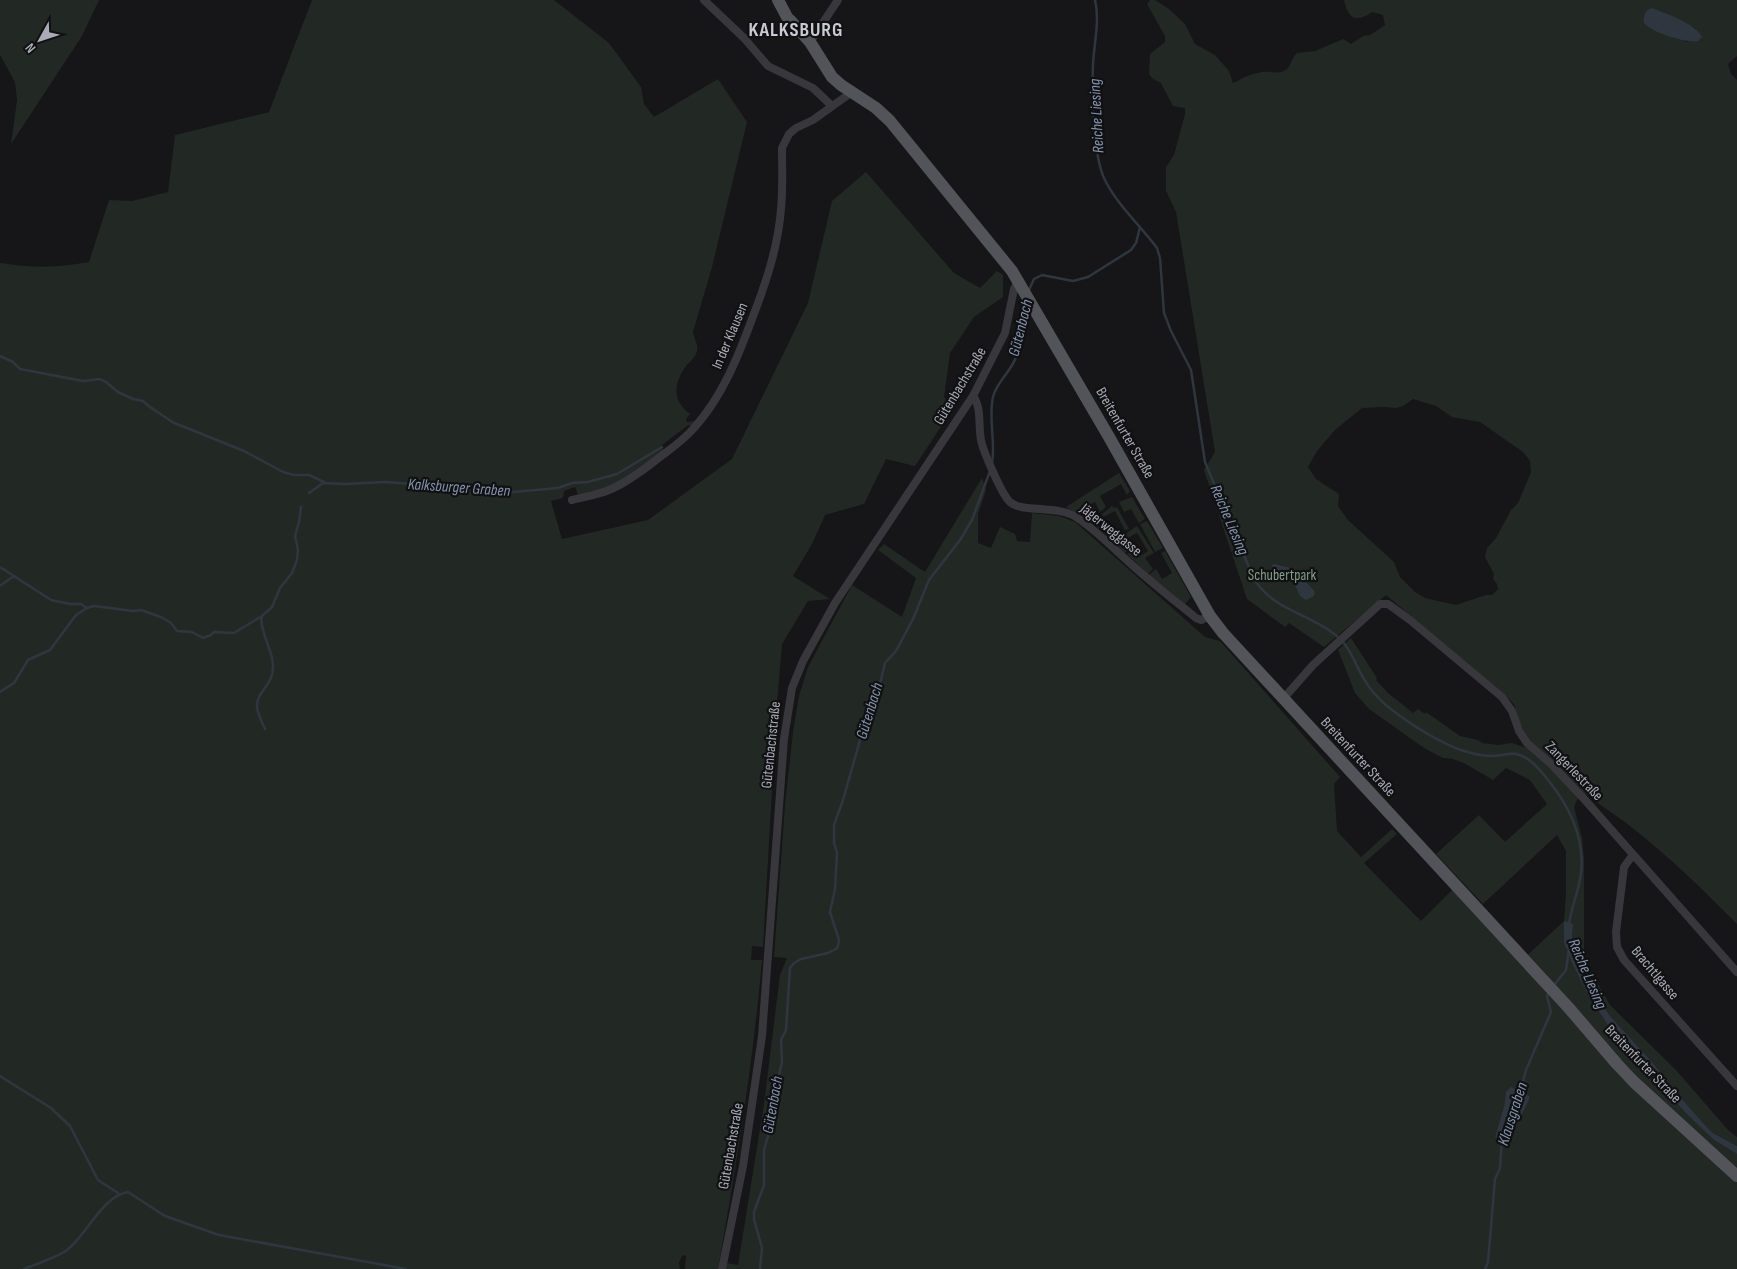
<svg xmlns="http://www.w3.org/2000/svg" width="1737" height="1269" font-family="'Sofia Sans Condensed',sans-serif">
<rect width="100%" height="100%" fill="#161517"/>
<path fill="#222924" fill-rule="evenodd" d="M0,0h99l-17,36 -71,108 6,-44 -2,-18 -15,-27z
M312,0h242l55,43 32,44 3,17 10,13 64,-38 29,43 -35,145 -19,65c1,8 7,13 3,22 -2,4 -7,9 -10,12 -13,19 -14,34 4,48l-4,5 1,3 9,-1 -5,6 -3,-2 -27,21 3,4 -21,17 -32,19 -33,9 -3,-8 -11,4 -1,7 -12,3 11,38 86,-19 84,-61 76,-156 24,-102 34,-29 88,101 26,15 17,-17 6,4v22l-29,20 -24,36 -6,44 8,13 -37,56 -29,-7 -22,45 -39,11 -13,29 -19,32 37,23 -22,2 -26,43 -5,59 -14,244 -11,-1 -1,14h11c-9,104 -26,207 -44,309h-33l1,-14 -4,1 -3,7 1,6h-680v-1006c34,5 56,5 89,-1l20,-62 23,1 36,-9 7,-57 94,-23z
M1150,0h5l14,9 16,15 10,20 20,11 14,16 4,12c10,-5 19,-10 30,-11 8,-1 17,3 24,-3 4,-4 4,-10 10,-16l18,-2 28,-12 8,5 12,-8 7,-1 15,-10 -2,-10 -11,-3c-16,11 -24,7 -28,-12h393v56l-9,8 3,10 6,6v844c-42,-42 -83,-83 -132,-116 -8,-5 -13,-12 -22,-14l-30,-33 -25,-22 -8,-15 -6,-20 -10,-10 -118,-99 -62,52 -35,-24 -4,4 -38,-28 -43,-129 11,-18 -39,-240 -10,-21v-24l8,-12 11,-41v-6l-12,-2 -12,-23 -8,-4 -4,-5 1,-20 15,-12v-6l-18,-32zM1651,8l11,4 34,17 -8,13c-12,-6 -39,-9 -45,-22l6,-11zM1413,399l23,7 16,11 28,5 43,30 7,9 1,11 -13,31 -7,7 -15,28 -9,10 -2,9 9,17 -1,5 4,5 1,5 -6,6h-6l-30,10 -31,-7 -10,-6 -15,-15 -6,-15 -46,-42 -10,-14 1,-12 -23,-15 -8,-12 9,-16 18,-21 27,-22 21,-1 13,1 7,-2z
M1119,473l11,18 -3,4 -6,-11 -21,12 6,11 -6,5 -5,-10 -20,10 -9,-5z
M982,478l4,12 -8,24v29l13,5 9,-21 15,7 2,7 13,1 2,-29 27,3 16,6 130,115 15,4 120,136 -6,7 3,47 24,26 31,-28 5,5 -33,29 57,58 33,-33 67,73 43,-40 2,-29v-41l-9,-16 -74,69 -47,-50 43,-39 26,27 42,-38 -17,-24 -24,-12 -13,12 -29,-17 -11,-4 -10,-1 -19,-10 -55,-39 -14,-16 -17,-43 13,-12 26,40 -1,2 12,13 25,20 5,-4 7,5 1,-2 34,24 18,4 5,3 15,2 14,-2 15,5 36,32 15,18 -4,9 8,31 2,20v102l26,45 66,65 52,60 9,7v9l-24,-13 -7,-7 -32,-36 -21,-27 -42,-46 -13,-18 -19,-36 -7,-25 1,-14 -3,32 2,7 50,78 26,25 25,33 41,41 23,14v115h-1011l1,-6 11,2 26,-161 16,-129 7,-17 -13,-1 11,-152 8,-73 6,-36 9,-29 44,-82 50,32 14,-39 -38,-28 6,-6 41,28zM1506,1092l23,8 -20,43 -2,1 -12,-7 9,-31z
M1132,497l13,22 -6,4 -8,-14 -7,3 -5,-10z
M1093,505l3,7h1l9,15 -3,5 -21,-17 1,-2 7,3 4,-2 -3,-7z
M1112,506l2,2 3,-1 12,22 -4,1 -10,-19 -12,6 -1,-3z
M1147,521l16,27 -8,4 -15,-28z
M1137,526l17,27 -9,5 8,11 -5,5 -21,-20 5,-5 5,9 11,-7 -11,-18 -11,6 -2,-4z
M1109,528l5,8 7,-3 8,16 -4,4 -21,-20z
M1165,551l26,46 -6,7 -36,-29 7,-6 6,10 10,-6 -11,-20z"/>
<path fill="#30363f" d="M1651,8c13,4 45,16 51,29l-4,4c-10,3 -47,-9 -53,-17 -2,-2 -2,-4 -1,-7 1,-5 3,-7 7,-9z
M1274,564l21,5 20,23 -1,4 -8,4 -6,-4 -7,-15 -14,-1 -5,-6 -2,-9z
M1564,921l9,3 -1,14 7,25 19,36 13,18 42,46 21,27 32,36 7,7 24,13v8l-23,-14 -26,-25 -15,-16 -25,-33 -40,-41 -19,-29 -17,-33 -8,-21z
M1511,1087l18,9v4l-20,42 -2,2 -12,-7 9,-31 2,-14z"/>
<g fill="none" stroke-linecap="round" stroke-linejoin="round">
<path stroke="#30363f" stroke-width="2.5" d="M1095,0c5,21 -1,43 -2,65 -1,27 0,89 11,113 12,26 36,47 53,70l3,10 4,55 7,18 20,39 14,92 48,115c19,34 58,36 85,60 12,10 18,29 26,42 11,20 30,33 49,46 24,15 51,31 80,31 8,0 16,-3 23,-2 13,2 24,16 32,26 22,27 37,57 33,93 -2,18 -10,34 -12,52
M1028,292l6,-13 8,-4 31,6 15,-4 43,-27 5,-7 4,-16
M0,356l13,6 7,7 63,12 17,-2 6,3 12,10 15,7 10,2c9,9 19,13 29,21l72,29 39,21 11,3h15l15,7
M992,463c4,-21 -4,-44 1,-66 4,-16 18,-25 23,-40 6,-18 5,-35 9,-53
M309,493l14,-10 22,1 41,-2 64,5 22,-1 30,7 56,-5 14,-5 16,-1 29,-8 45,-27
M0,567l51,33 19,4h11l6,4
M1,585l13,-9
M262,617c-4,10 11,34 11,48 1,21 -17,26 -16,42 1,8 5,15 8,22
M0,692l14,-9 14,-23 22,-10 26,-35 11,-7 7,-2 39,5 8,-1 20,7 10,6 6,8 15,1 11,6 8,-3 3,-3 20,1 28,-17 10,-9 8,-19 12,-15 5,-13 1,-10 -3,-14 4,-14 2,-15
M1555,984l11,-14 3,-21
M0,1076l51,32 19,18 28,54 20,13
M1520,1093l6,-23 25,-58 -4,-16 2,-3
M24,1269c12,-5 34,-12 43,-19 20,-15 35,-54 61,-58l37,24 54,19 187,34
M760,1269l2,-21 -8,-29v-7l10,-27v-35l11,-38 2,-28 5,-22 -1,-22 5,-10 4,-62 4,-5 7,-4 27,-6 8,-4 2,-3 1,-6 -9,-28 5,-23 2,-36 -3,-10v-18l9,-25 23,-81 12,-27 7,-29 11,-12 17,-32 16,-39 31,-40 12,-20 18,-49
M1485,1269l3,-7 7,-83 5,-11 2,-30"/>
<path stroke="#37373c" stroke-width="8" d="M704,0l40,38 24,28 45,22 19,18
M810,42l28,-42
M973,396c9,12 5,29 8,44 2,11 21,55 29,62 12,11 48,3 66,15 20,13 37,31 55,47 21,19 43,36 65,54l5,2 9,-4
M572,500c12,-3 25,-5 37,-10 17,-7 33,-19 47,-30 13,-10 27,-19 38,-32 28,-31 44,-71 58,-109 14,-36 26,-72 29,-110 2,-20 1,-41 1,-61l7,-14 7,-6 17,-8 39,-28
M1283,699l30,-34 67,-61h8l22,16 92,77 10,14 7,20 8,12 24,21 34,36 152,172
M1632,856l-8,11 -8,65 1,15 7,13 113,126
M722,1269l21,-103 19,-130 22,-297 8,-51 11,-27 32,-58 138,-207 32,-63 9,-44 4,-8"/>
<path stroke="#53545a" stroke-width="12" d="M778,0l9,17
M790,20l20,22 22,35 9,8 35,23 14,13 122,150 97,166 101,179 13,17 345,374 49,57 17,18 103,94"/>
</g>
<g text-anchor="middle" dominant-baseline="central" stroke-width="4.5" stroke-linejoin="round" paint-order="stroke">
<g font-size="15" fill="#a9abb6" stroke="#111012">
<text transform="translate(730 336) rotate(-67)">In der Klausen</text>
<text transform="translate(960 386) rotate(-59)">Gütenbachstraße</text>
<text transform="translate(1125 433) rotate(60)">Breitenfurter Straße</text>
<text transform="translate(1111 530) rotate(39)">Jägerweggasse</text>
<text transform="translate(771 745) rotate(-84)">Gütenbachstraße</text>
<text transform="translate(1358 757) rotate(47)">Breitenfurter Straße</text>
<text transform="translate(1574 771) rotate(46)">Zangerlestraße</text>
<text transform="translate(1655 973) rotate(50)">Brachtlgasse</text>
<text transform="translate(1643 1064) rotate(46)">Breitenfurter Straße</text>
<text transform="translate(731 1146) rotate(-80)">Gütenbachstraße</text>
</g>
<g font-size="15" fill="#829f87" stroke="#111012">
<text x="1282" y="575">Schubertpark</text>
</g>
<g font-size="16" font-style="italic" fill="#8394ad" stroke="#111012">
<text transform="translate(1097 116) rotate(-93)">Reiche Liesing</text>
<text transform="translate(1021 328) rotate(-76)">Gütenbach</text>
<text transform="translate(459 488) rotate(4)">Kalksburger Graben</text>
<text transform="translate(1229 520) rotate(67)">Reiche Liesing</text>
<text transform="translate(870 711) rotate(-73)">Gütenbach</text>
<text transform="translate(1587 974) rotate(67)">Reiche Liesing</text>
<text transform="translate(773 1105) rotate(-80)">Gütenbach</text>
<text transform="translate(1513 1114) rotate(-72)">Klausgraben</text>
</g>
<g font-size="20" font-weight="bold" letter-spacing="1" fill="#c9cad2" stroke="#111012">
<text x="796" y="30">KALKSBURG</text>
</g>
</g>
<g transform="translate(40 40) rotate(230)" stroke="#111012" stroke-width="4" paint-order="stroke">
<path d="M0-4L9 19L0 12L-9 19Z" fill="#a9abb6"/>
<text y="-8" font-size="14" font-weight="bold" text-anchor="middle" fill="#a9abb6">N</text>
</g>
</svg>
